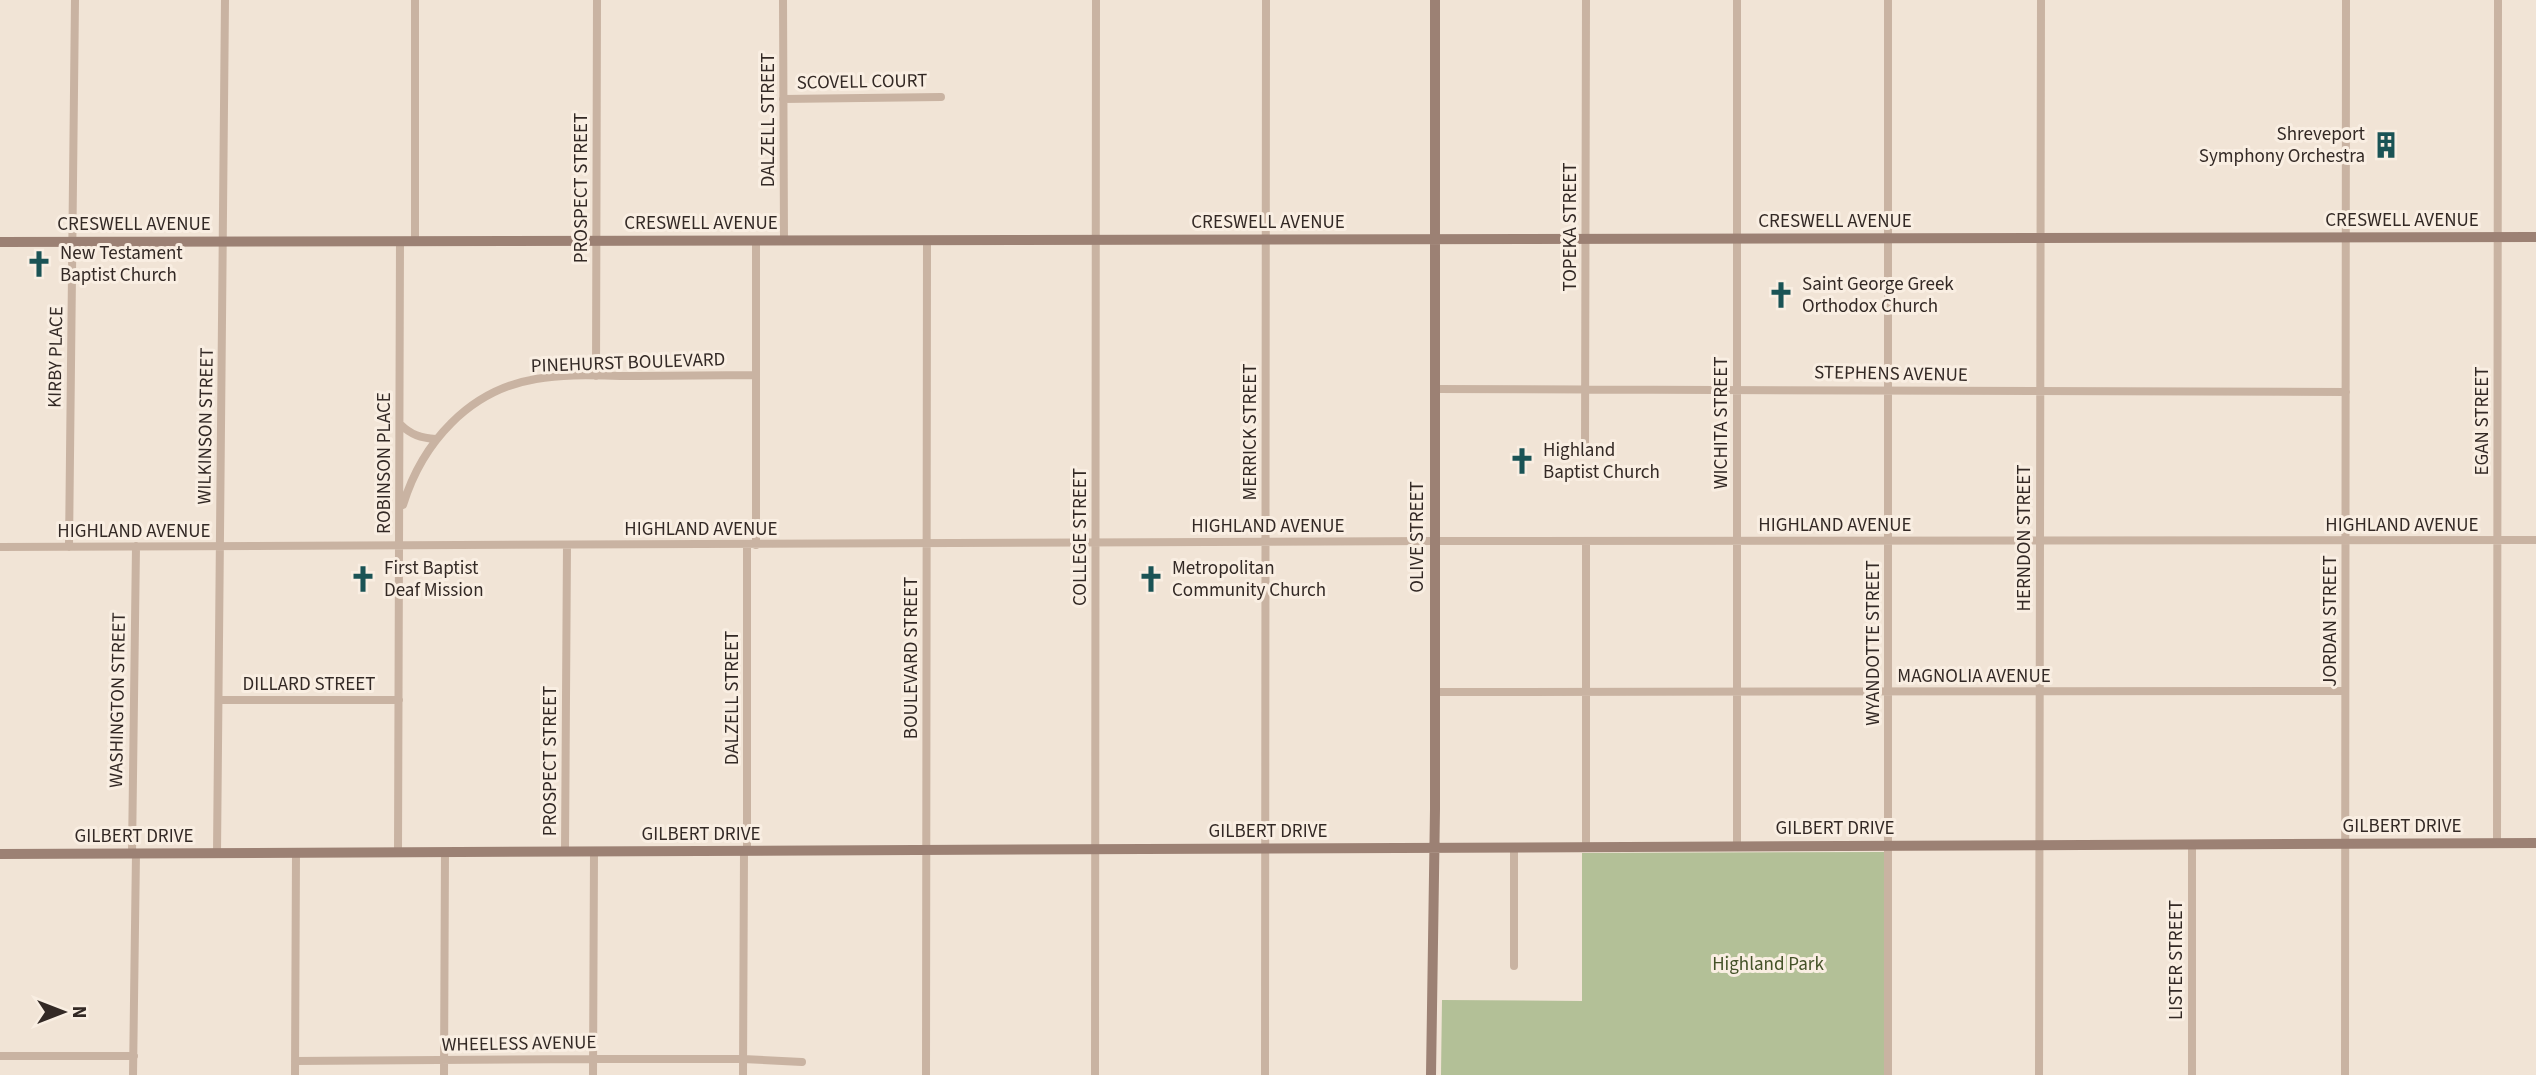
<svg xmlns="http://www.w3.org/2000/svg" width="2536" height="1075" font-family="'Source Sans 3',sans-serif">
<rect width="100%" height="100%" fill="#f1e4d6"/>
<path fill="#b3c097" d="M1885,852v223h-444l1,-75 140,1v-148z"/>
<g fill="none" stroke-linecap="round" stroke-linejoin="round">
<path stroke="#c9b3a2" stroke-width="8" d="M783,0l1,241
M1737,0v846
M783,99l158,-2
M415,241v-241
M756,241v304
M596,376l1,-376
M1435,389l911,3
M400,424c11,11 21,14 36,15
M1585,453l1,-453
M403,505c19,-62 66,-115 133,-126 33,-6 68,-3 102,-3 39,0 78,-1 118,-1
M1586,541v306
M0,547l1434,-6 1102,-1
M69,547l6,-547
M1434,692l911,-1
M219,700h180
M2497,843l1,-843
M2192,844v231
M1514,847v119
M747,851v-306
M398,852l2,-611
M565,852l2,-307
M132,853l4,-307
M217,853l8,-853
M0,1056h134
M295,1061l298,-2h150l59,3
M133,1075l3,-222
M295,1075l1,-222
M444,1075l1,-223
M593,1075l1,-223
M743,1075l1,-224
M926,1075l1,-834
M1095,1075l1,-1075
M1265,1075l1,-1075
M1888,1075v-1075
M2039,1075l2,-1075
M2345,1075l1,-1075"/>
<path stroke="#9c8174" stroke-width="10" d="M0,242l2536,-5
M0,854l2536,-11
M1431,1075l4,-266v-809"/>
</g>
<defs>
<symbol id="building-bare" viewBox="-9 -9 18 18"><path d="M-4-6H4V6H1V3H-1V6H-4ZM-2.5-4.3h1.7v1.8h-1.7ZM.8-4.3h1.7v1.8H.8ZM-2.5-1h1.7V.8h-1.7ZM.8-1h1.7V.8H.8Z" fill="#1a5355" stroke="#f9eee2" stroke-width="2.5" paint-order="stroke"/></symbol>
<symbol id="church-bare" viewBox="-9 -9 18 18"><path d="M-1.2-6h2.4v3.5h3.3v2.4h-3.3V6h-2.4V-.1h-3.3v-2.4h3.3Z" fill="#1a5355" stroke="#f9eee2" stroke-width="2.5" paint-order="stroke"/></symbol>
</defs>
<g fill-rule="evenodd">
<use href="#building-bare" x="2367" y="126" width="38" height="38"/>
<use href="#church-bare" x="20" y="245" width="38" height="38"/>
<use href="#church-bare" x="1762" y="276" width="38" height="38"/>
<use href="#church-bare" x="1503" y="442" width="38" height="38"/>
<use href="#church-bare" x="344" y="560" width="38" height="38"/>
<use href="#church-bare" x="1132" y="560" width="38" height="38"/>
</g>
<g text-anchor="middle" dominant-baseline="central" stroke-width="6" stroke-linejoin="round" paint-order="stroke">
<g font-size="19" fill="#332925" stroke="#f9eee2">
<text transform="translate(862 82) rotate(-1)">SCOVELL COURT</text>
<text transform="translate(768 120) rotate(-90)">DALZELL STREET</text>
<text transform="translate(581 188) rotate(-90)">PROSPECT STREET</text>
<text x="2402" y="220">CRESWELL AVENUE</text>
<text x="1835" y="221">CRESWELL AVENUE</text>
<text x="1268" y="222">CRESWELL AVENUE</text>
<text x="701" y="223">CRESWELL AVENUE</text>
<text x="134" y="224">CRESWELL AVENUE</text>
<text transform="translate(1570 227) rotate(-90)">TOPEKA STREET</text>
<text transform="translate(56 357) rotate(-89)">KIRBY PLACE</text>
<text transform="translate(628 363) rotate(-2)">PINEHURST BOULEVARD</text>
<text transform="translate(1891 374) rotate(1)">STEPHENS AVENUE</text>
<text transform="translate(2482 421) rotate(-90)">EGAN STREET</text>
<text transform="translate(1721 423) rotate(-90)">WICHITA STREET</text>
<text transform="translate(206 426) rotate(-89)">WILKINSON STREET</text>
<text transform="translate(1250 432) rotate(-90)">MERRICK STREET</text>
<text transform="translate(384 463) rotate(-90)">ROBINSON PLACE</text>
<text x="1835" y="525">HIGHLAND AVENUE</text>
<text x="2402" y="525">HIGHLAND AVENUE</text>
<text x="1268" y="526">HIGHLAND AVENUE</text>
<text x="701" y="529">HIGHLAND AVENUE</text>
<text x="134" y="531">HIGHLAND AVENUE</text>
<text transform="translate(1080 537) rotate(-90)">COLLEGE STREET</text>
<text transform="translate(1417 537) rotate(-90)">OLIVE STREET</text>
<text transform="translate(2024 538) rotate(-90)">HERNDON STREET</text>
<text transform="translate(2330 621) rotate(-90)">JORDAN STREET</text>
<text transform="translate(1873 643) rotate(-90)">WYANDOTTE STREET</text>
<text transform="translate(911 658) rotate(-90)">BOULEVARD STREET</text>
<text x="1974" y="676">MAGNOLIA AVENUE</text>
<text x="309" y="684">DILLARD STREET</text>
<text transform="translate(732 698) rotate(-90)">DALZELL STREET</text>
<text transform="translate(118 700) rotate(-89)">WASHINGTON STREET</text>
<text transform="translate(550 761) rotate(-90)">PROSPECT STREET</text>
<text x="2402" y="826">GILBERT DRIVE</text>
<text x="1835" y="828">GILBERT DRIVE</text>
<text x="1268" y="831">GILBERT DRIVE</text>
<text x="701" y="834">GILBERT DRIVE</text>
<text x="134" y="836">GILBERT DRIVE</text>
<text transform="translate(2176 960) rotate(-90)">LISTER STREET</text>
<text transform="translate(519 1044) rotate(-1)">WHEELESS AVENUE</text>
</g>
<g font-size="19" fill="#332925" stroke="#f9eee2" text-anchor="start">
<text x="2365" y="134" text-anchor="end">Shreveport<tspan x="2365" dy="22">Symphony Orchestra</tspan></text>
<text x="60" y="253">New Testament<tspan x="60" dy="22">Baptist Church</tspan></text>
<text x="1802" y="284">Saint George Greek<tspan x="1802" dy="22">Orthodox Church</tspan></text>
<text x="1543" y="450">Highland<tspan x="1543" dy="22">Baptist Church</tspan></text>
<text x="384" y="568">First Baptist<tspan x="384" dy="22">Deaf Mission</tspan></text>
<text x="1172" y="568">Metropolitan<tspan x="1172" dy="22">Community Church</tspan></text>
</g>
<g font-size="19" fill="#445228" stroke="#f9eee2">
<text x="1768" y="964">Highland Park</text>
</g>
</g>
<g transform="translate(63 1012) rotate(90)" stroke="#f9eee2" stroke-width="5" paint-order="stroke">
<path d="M0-5L12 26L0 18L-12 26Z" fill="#332925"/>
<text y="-10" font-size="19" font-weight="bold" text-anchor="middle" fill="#332925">N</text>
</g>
</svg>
